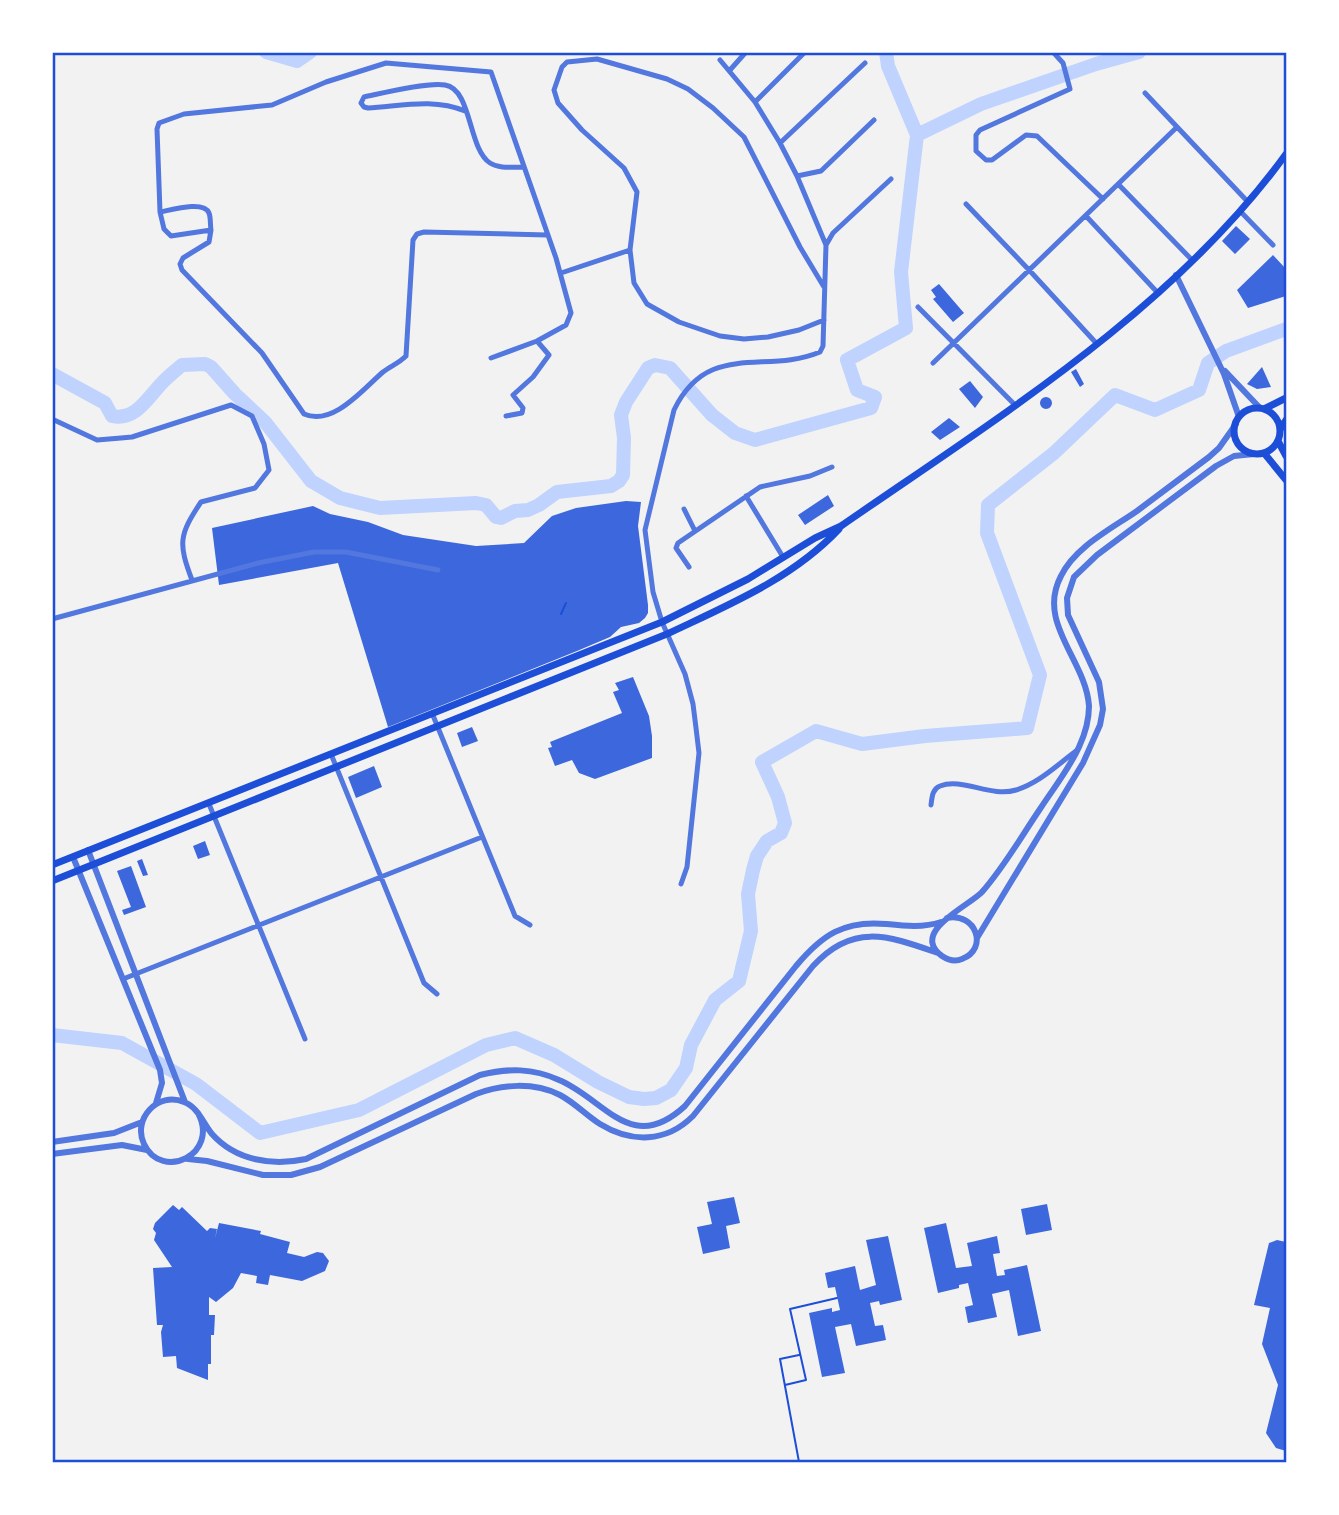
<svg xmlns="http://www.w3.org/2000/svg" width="1339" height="1515" font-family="'PT Serif',serif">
<rect width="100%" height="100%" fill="#f2f2f2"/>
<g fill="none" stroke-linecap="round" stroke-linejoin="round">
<path stroke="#bfd3fe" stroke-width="14" d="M266,52l31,9 13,-9
M886,52l2,14 29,69 64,-31 115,-40 43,-12
M52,374l53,29 7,13c23,5 35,-17 49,-32 6,-7 14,-13 21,-19l23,-1 6,3 24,27 30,28 46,59 29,17 40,10 96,-5 10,2 10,12 5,1 14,-7 13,-1 11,-5 18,-13 54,-6 8,-5 4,-6 1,-37 -3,-23 5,-13 22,-34 7,-3 15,3 42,47 23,18 20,7 116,-32 4,-11 -18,-7 -10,-30 59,-32 -5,-56 16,-137
M52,1035l70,8 74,41 64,49 99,-23 127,-65 29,-7 39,17 44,27 31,15 15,2 12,-1 15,-8 15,-22 5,-23 24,-45 24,-19 12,-50 -3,-37 5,-24 4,-14 10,-15 14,-8 4,-10 -7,-26 -16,-35 54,-31 46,13 63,-8 102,-8 13,-53 -53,-142 1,-28 66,-52 61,-58 40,15 44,-20 9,-27 18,-12 60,-22"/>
</g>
<path fill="#3d67dc" d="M1236,226l14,13 -15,15 -13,-13z
M1273,255l13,14v27l-38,12 -11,-18z
M939,284l25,29 -11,9 -20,-23 3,-2 -5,-7z
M1262,367l9,20 -14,2 -10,-5z
M1076,369l8,15 -4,3 -9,-15z
M970,381l13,16 -8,11 -16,-19z
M1040 403a6 6 0 1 1 12 0a6 6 0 1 1-12 0Z
M949,418l11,9 -20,13 -9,-8z
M828,495l6,11 -29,19 -7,-10z
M626,501l15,1 -3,24 10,79v8l-3,5 -6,5 -18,4 -11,10 -33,14 -189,76 -50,-164 -119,22 -7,-57 101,-22 17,8 38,8 35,13 73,11 48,-3 28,-27 24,-8z
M633,677l16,39 3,20v22l-57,21 -16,-6 -7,-13 -17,6 -7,-18 4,-1 -2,-5 72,-29 -9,-21 6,-2 -4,-7z
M472,727l6,14 -16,6 -5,-14z
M374,766l8,21 -26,11 -8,-21z
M205,841l5,14 -12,4 -5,-13z
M142,859l6,16 -5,1 -6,-15z
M131,866l15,41 -22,8 -2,-5 9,-3 -14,-36z
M734,1197l6,26 -14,3 4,22 -27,6 -6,-27 15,-3 -5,-22z
M1047,1204l5,26 -26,5 -5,-26z
M173,1205l6,5 3,-3 25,24 3,-3 7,1 -2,9 4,-15 42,8 -1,3 30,8 -3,11 17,4 13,-5 6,1 6,8 -4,10 -23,10 -32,-6 -2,10 -12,-2 1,-7 -16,-3 -8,15 -17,14 -7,-5v18h6l-1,20h-3v29h-3v16l-31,-12 -1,-12 -13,1 -2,-25 2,-7h-6l-4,-57 19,-1 -18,-27 2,-7 -3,-4 2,-6z
M946,1223l10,45 16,-2 -5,-23 30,-7 3,17 -7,1 4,22 8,-1 -1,-5 23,-5 14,66 -23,5 -9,-46 -17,4 5,23 -29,6 -3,-16 8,-2 -5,-22 -9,2v3l-21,5 -14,-65z
M888,1236l14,64 -22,5 -1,-4 -9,2 5,23 8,-1 3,15 -30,6 -5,-22 -16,3 10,46 -23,4 -13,-64 23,-5v4l8,-2 -5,-23 -7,1 -3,-15 30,-7 5,24 16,-5 -10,-45z
M1277,1240l9,2v209l-10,-3 -10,-15 12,-48 -16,-41 8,-36 -16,-3 15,-62z"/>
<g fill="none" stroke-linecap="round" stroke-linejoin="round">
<path stroke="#1d4ed8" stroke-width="2" d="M561,614l5,-11
M785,1385l21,-5 -16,-71 47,-11
M799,1462l-19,-103 19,-4"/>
<path stroke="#5277de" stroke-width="5" d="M995,52h15
M1053,52l10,11 7,26 -90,41 -4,5v16l10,9h6l34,-25 11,1 66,63
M730,70l16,-18
M1145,93l103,109
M755,102l50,-50
M465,111c-32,-13 -63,-5 -97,-3l-4,-1 -3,-4 3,-6c19,-4 63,-15 81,-12 27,4 23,64 45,78 9,6 22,4 33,4
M780,143l85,-80
M797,176l24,-5 53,-51
M1119,185l73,75
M966,204l64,67 67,73
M1240,211l33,34
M160,212c11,-2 44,-12 49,1 2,5 1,12 2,17
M1086,216l71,76
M826,245l7,-12 58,-54
M561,273l69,-23
M918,307l97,98
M824,320l-25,10 -31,7 -24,2 -24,-3 -41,-14 -32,-18 -13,-21 -4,-33 7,-58 -13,-24 -42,-38 -24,-27 -4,-13 8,-23 5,-5 30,-3 70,20 21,10 25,19 31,29 56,110 24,40
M491,358l46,-17 29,-16 5,-12 -15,-55 -65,-186 -105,-9 -60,19 -54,23 -88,9 -25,9 -2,6 3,83 4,17 7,7 40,-6 -2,12 -26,16 -3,6 2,6 80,83 42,61c29,13 60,-26 79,-42 8,-6 16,-9 23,-16l7,-116 4,-6 7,-2 123,3
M933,363l243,-235
M506,416l16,-3 1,-5 -10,-13 20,-18 16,-22 -12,-14
M52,419l45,21 24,-2 11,-1 99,-32 21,11 12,28 5,26 -14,18 -54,14c-22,33 -23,41 -9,78
M746,496l37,61
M684,509l11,22
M689,567l-13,-19 2,-5 82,-56 50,-11 22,-9
M52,619l206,-56 56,-11h32l92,18
M432,713l83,203 15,9
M331,754l93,229 13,11
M209,804l96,235
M931,805c1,-7 1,-16 9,-19 22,-9 51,12 76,4 23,-7 41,-25 60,-39
M681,884l6,-17 12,-114 -3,-25 -3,-24 -8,-30 -23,-52 -9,-30 -8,-62 29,-120c34,-70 91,-35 146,-58l3,-6 3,-101 -29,-69 -17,-33 -25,-41 -35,-42
M123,979l359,-142"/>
<path stroke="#5277de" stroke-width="6" d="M1176,275l48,99 15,43
M1225,371l35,37
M88,850l97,252
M73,857l87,213 2,13 -6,20
M947,918c29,-6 42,31 15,41 -7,3 -14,1 -20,-3 -33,-24 27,-50 40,-64 22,-25 39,-55 58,-83 13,-20 29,-40 39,-62 6,-13 10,-28 10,-41 -3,-46 -53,-83 -28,-130 14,-29 50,-47 76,-65 24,-18 48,-36 72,-54l10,-9 17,-24
M977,938l106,-175 17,-38 3,-16 -4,-27 -31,-67 -1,-17 7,-21 23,-22 119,-89 18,-10 20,-2
M198,1113c22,41 -36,69 -54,31 -12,-25 14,-53 40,-42 14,5 19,21 28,32 24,27 61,32 94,25l174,-84c28,-7 53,-7 79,5 46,19 72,76 126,26l111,-140c26,-31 48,-46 90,-42 19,2 37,4 55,-2
M52,1142l62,-9 28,-11
M52,1154l70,-9 25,5
M188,1159l19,2 56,14h28l29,-8 156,-73c26,-10 58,-12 84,1 15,8 26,20 40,29 31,19 66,19 93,-8l120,-150c40,-44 76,-30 125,-13"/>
<path stroke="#1d4ed8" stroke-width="7" d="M1234 431a23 23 0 1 1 46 0a23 23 0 1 1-46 0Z
M1264,409l22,-11
M1280,430l6,-10
M1278,441l8,15
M1264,453l22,27
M52,865l610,-243 86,-43 67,-41 26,-12c156,-108 333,-217 445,-372
M52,881l615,-247c61,-29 125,-55 172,-105"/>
</g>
<rect width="1339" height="1515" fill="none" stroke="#ffffff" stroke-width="108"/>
<rect x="54" y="54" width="1231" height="1407" fill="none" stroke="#1d4ed8" stroke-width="2.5"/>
</svg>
